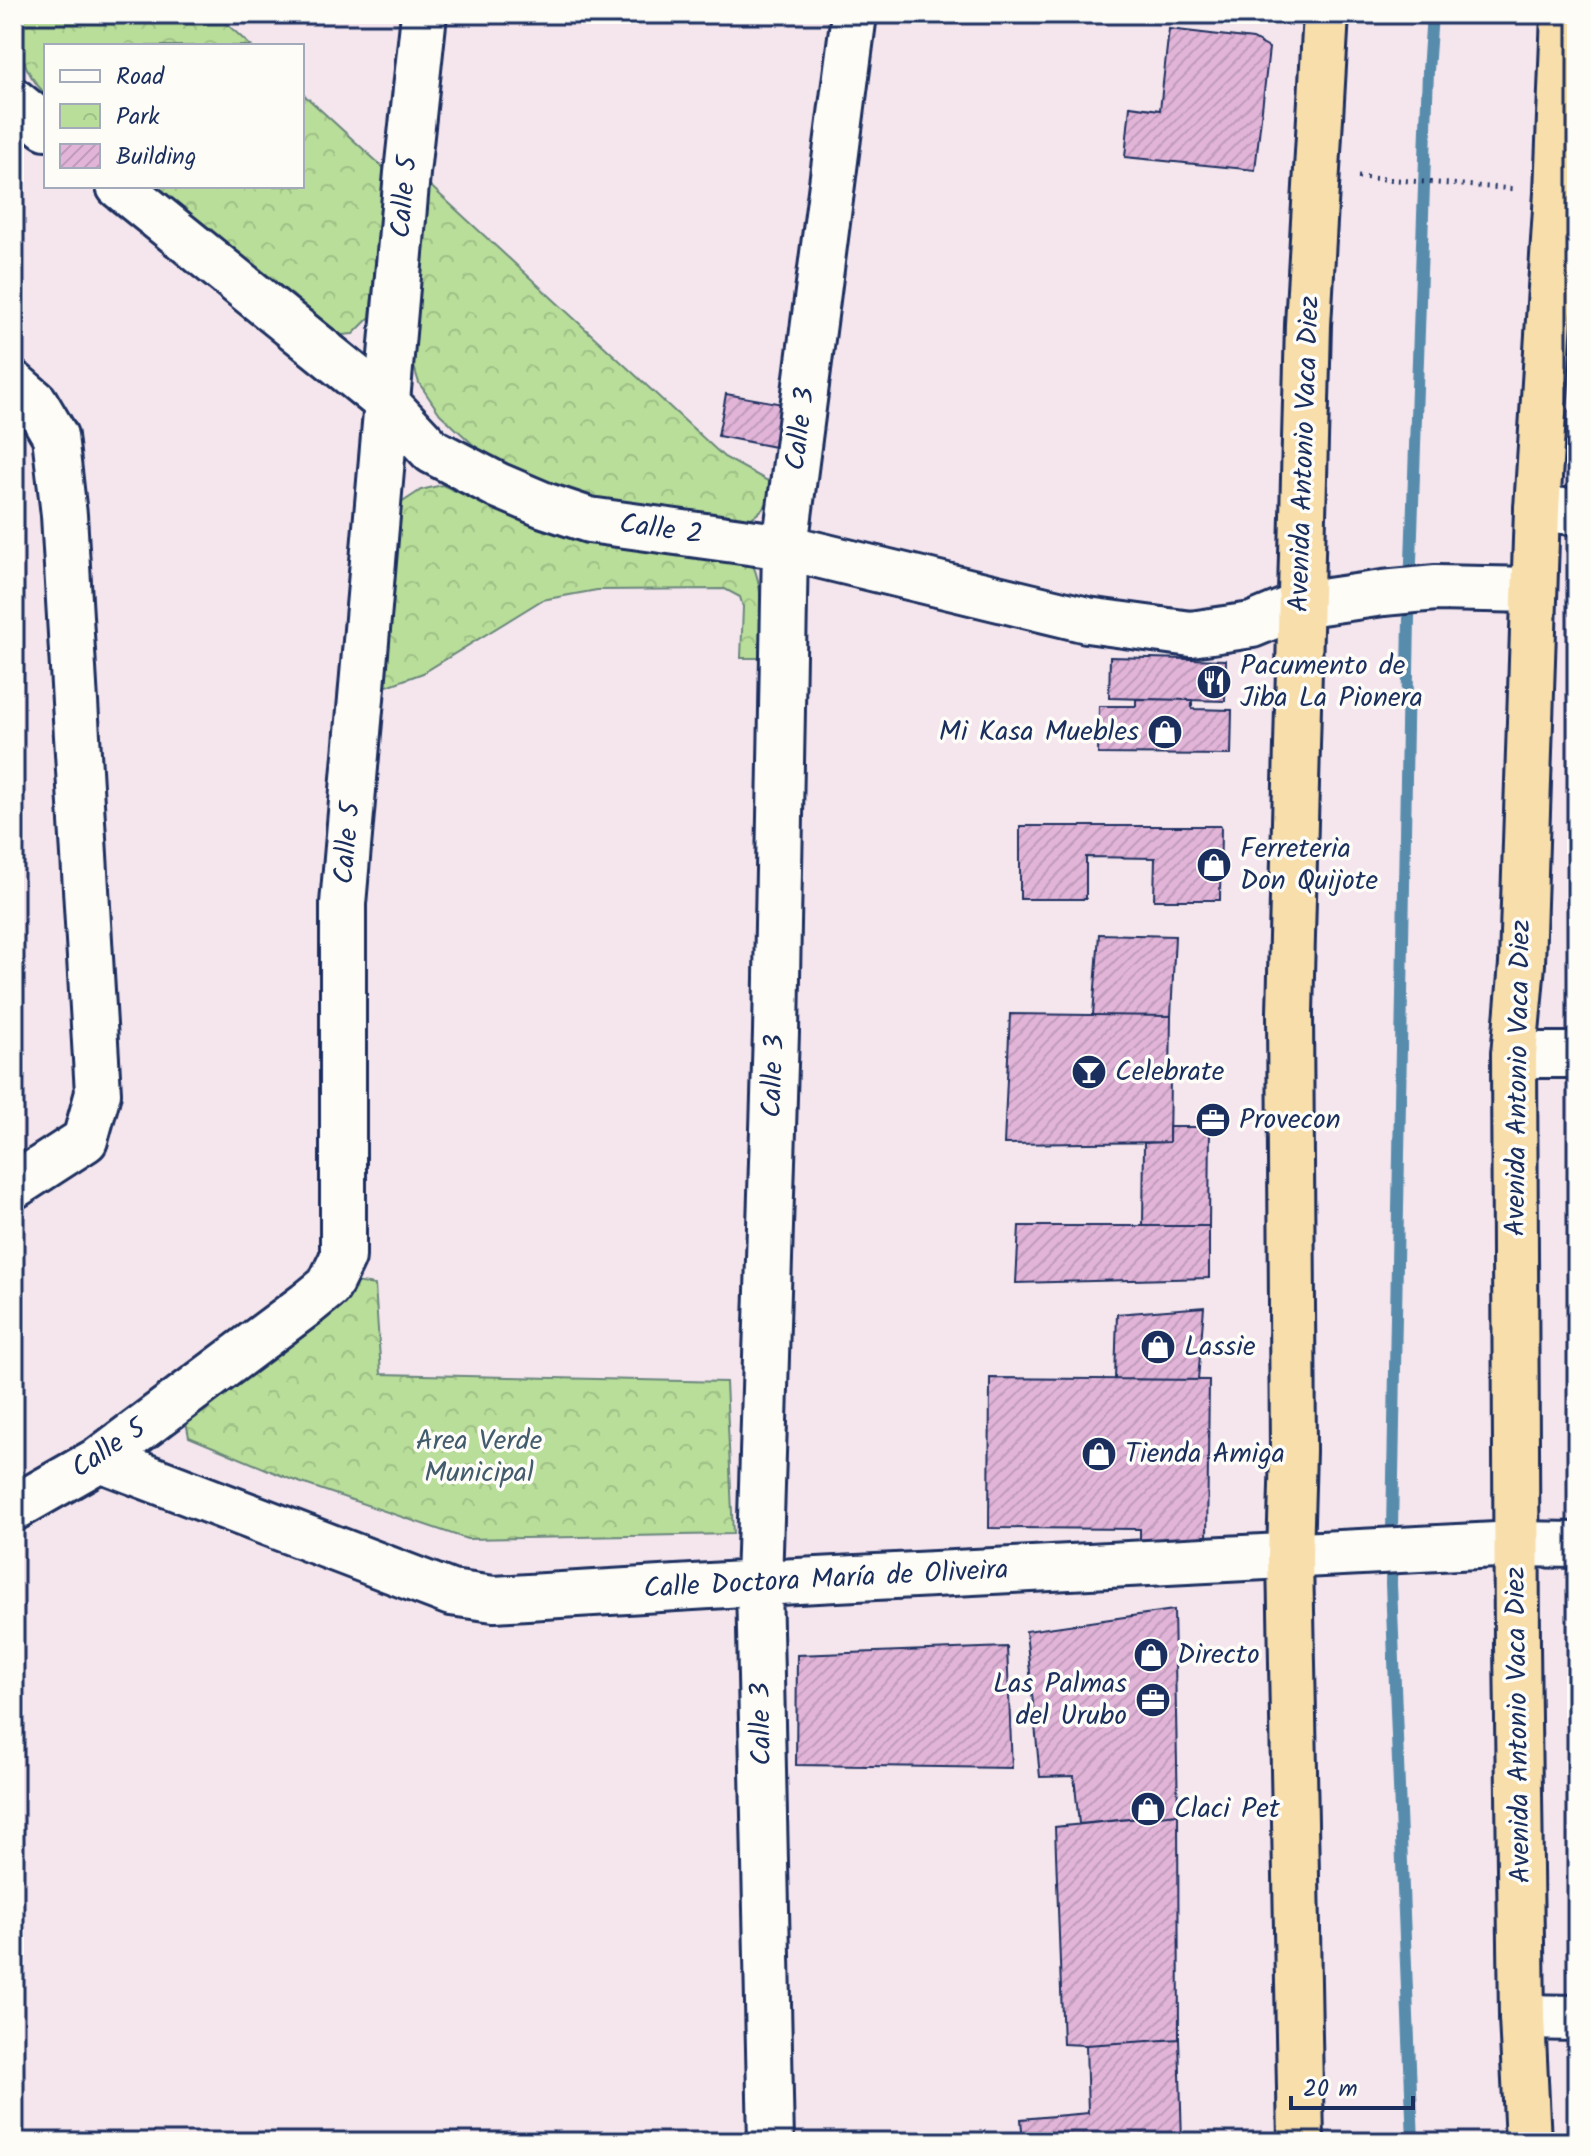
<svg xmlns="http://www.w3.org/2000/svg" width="1591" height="2156" font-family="Kalam,sans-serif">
<defs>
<pattern id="park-crowns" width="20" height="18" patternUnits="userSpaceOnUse" patternTransform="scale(2)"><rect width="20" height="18" fill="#b9de99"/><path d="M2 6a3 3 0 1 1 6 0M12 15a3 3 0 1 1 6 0" fill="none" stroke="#9ebf86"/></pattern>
<pattern id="building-hatch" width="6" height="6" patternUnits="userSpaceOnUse" patternTransform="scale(2)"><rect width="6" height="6" fill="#e1b4d8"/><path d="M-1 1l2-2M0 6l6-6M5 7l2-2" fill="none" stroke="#c09bbc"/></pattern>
</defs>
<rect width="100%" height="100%" fill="#f5e6ee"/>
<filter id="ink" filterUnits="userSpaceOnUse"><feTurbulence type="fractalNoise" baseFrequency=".0125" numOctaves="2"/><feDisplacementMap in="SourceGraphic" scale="16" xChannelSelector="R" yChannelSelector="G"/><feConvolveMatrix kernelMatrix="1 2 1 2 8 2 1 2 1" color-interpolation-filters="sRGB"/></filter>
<g filter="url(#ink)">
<path fill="url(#park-crowns)" stroke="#6a867c" stroke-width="2" d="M21,14h195l35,32h-205v49c-25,-26 -28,-46 -25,-81z
M302,93l83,76 -15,148 -17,17 -11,1 -14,-10 -174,-139h148z
M423,179l301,278 42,23 8,2c-2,20 -14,33 -31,40l-173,-20 -90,-51 -40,-37 -21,-31 -9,-29z
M442,485l90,40 35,9 185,29c14,30 8,63 7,95h-18l2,-51 -3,-10 -15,-8 -128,1 -55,10 -119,73 -47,17 22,-185 23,-15z
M348,1281l27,4 6,89 345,8 7,152 -266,5 -177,-60 -101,-42 -7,-36z"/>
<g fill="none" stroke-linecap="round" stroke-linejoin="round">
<path stroke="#588cac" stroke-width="12" d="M1413,2142l-22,-558 18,-965 19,-548 4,-57"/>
</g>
<path fill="url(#building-hatch)" stroke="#1b2f5e" stroke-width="2" d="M1169,29l84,10 16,9 -14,122 -130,-13 5,-51 30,4z
M726,394l57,10 -8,43 -57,-11z
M1110,657l116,3 -1,41 -116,-3z
M1136,699l56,1v9l40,1 -1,45 -133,-1 1,-48h37z
M1020,826h201l-1,74h-66l1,-42 -69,-1v42h-66z
M1099,934l76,2 -4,80 -78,-1z
M1010,1014l161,2 -2,126 -165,2z
M1169,1127h41l-1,99h-66l1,-83 25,-1z
M1019,1226h190v52l-193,5z
M1204,1307l-6,73 -83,-1 2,-65z
M990,1378l219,2 -2,162 -67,5v-18l-151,-1z
M1174,1610l4,204 -99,10 -5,-48 -34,1 -14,-146z
M1007,1647l5,121 -216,-3 1,-110z
M1178,1814l1,225 -93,6 -23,-1 -8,-217z
M1179,2039l3,103h-159l-2,-23 67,-6 -2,-68z"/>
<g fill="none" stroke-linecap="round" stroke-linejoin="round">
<defs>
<path id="street" d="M14,101l32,26
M119,186l267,216 46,49 65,34 47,20 45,15 196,27 302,73 104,14 61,-9 48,-20 83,-12 53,-5 98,2
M14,384l21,18 20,34 9,79 34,578 -13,47 -71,46
M1537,509l40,3
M1514,1055h63
M100,1459l351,134 43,6 265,-16 757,-39 61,1
M14,1508l86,-49 207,-155 22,-18 14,-29v-353l64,-731 17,-159
M1522,2017l55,1
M771,2142l-12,-559 17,-551 9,-485 69,-533"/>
<path id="highway" d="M1301,2142l-11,-585 3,-106 -3,-438 18,-688 18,-311
M1528,2142l-6,-125 -5,-372 -3,-590 8,-91 15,-455 20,-316 7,-179"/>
</defs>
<use href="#street" stroke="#1b2f5e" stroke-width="50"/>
<use href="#highway" stroke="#1b2f5e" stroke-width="50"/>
<path stroke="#1b2f5e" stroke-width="5" stroke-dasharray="2 6" stroke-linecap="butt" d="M1358,177l157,12"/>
<use href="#street" stroke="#fdfcf7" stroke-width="44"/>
<use href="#highway" stroke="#f8deab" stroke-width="44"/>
</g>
</g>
<defs>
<symbol id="restaurant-disc" viewBox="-11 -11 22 22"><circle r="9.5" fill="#1b2f5e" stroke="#fdfcf7"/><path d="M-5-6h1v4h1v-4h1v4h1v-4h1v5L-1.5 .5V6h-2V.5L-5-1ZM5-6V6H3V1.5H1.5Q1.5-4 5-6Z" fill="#fff"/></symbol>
<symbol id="shop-disc" viewBox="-11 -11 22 22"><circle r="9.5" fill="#1b2f5e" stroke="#fdfcf7"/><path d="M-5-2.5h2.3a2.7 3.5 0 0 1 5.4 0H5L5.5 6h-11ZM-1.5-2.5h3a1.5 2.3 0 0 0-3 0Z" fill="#fff"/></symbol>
<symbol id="bar-disc" viewBox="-11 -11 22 22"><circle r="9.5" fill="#1b2f5e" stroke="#fdfcf7"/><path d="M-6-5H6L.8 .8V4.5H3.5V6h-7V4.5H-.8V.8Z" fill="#fff"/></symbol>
<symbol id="office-disc" viewBox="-11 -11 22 22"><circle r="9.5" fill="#1b2f5e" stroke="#fdfcf7"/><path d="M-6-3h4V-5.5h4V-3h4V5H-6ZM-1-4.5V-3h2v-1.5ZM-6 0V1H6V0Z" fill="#fff"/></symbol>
</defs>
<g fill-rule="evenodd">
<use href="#restaurant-disc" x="1194" y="662" width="40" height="40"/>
<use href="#shop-disc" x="1145" y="712" width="40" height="40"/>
<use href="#shop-disc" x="1194" y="845" width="40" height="40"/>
<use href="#bar-disc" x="1069" y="1052" width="40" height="40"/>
<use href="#office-disc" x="1193" y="1100" width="40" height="40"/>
<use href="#shop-disc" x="1138" y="1327" width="40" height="40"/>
<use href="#shop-disc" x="1079" y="1434" width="40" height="40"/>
<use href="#shop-disc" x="1131" y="1635" width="40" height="40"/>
<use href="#office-disc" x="1133" y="1680" width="40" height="40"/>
<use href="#shop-disc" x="1128" y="1789" width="40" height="40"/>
</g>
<g text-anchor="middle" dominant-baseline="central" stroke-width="7" stroke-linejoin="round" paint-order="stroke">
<g font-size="28" fill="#1b2f5e" stroke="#fdfcf7">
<text transform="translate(405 197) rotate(-85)">Calle 5</text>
<text transform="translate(801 429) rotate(-83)">Calle 3</text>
<text transform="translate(1305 454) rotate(-88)">Avenida Antonio Vaca Diez</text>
<text transform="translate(661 530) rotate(8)">Calle 2</text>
<text transform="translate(348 843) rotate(-85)">Calle 5</text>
<text transform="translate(774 1076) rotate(-88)">Calle 3</text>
<text transform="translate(1519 1078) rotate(-89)">Avenida Antonio Vaca Diez</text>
<text transform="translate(109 1449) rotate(-34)">Calle 5</text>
<text transform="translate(826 1580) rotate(-3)">Calle Doctora María de Oliveira</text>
<text transform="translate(762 1724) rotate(-91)">Calle 3</text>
<text transform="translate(1519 1725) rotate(-91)">Avenida Antonio Vaca Diez</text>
</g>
<g font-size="28" fill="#1b2f5e" stroke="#fdfcf7" text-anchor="start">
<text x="1240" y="666">Pacumento de<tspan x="1240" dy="32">Jiba La Pionera</tspan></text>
<text x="1139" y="732" text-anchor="end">Mi Kasa Muebles</text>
<text x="1240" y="849">Ferreteria<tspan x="1240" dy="32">Don Quijote</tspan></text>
<text x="1115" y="1072">Celebrate</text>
<text x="1239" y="1120">Provecon</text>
<text x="1184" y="1347">Lassie</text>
<text x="1125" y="1454">Tienda Amiga</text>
<text x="1177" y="1655">Directo</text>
<text x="1127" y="1684" text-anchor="end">Las Palmas<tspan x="1127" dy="32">del Urubo</tspan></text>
<text x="1174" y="1809">Claci Pet</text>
</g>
<g font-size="28" fill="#425b6d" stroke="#fdfcf7">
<text x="479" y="1441">Area Verde<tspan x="479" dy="32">Municipal</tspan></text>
</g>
</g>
<rect width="1591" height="2156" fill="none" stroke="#fdfcf7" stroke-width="48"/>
<rect x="24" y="24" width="1543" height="2108" fill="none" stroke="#1b2f5e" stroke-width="3" filter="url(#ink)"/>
<rect x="44" y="44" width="260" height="144" fill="#fdfcf7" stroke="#a3aaba" stroke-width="2"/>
<rect x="60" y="70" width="40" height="12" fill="#fdfcf7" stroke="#a3aaba" stroke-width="2"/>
<text x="116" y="84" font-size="24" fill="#1b2f5e">Road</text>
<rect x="60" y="104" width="40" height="24" fill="url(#park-crowns)" stroke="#a3aaba" stroke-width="2"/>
<text x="116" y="124" font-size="24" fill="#1b2f5e">Park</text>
<rect x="60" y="144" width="40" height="24" fill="url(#building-hatch)" stroke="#a3aaba" stroke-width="2"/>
<text x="116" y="164" font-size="24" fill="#1b2f5e">Building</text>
<path d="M1291 2096v12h122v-12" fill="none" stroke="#1b2f5e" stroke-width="4"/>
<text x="1303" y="2096" font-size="24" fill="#1b2f5e" stroke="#fdfcf7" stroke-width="6" paint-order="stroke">20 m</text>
</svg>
